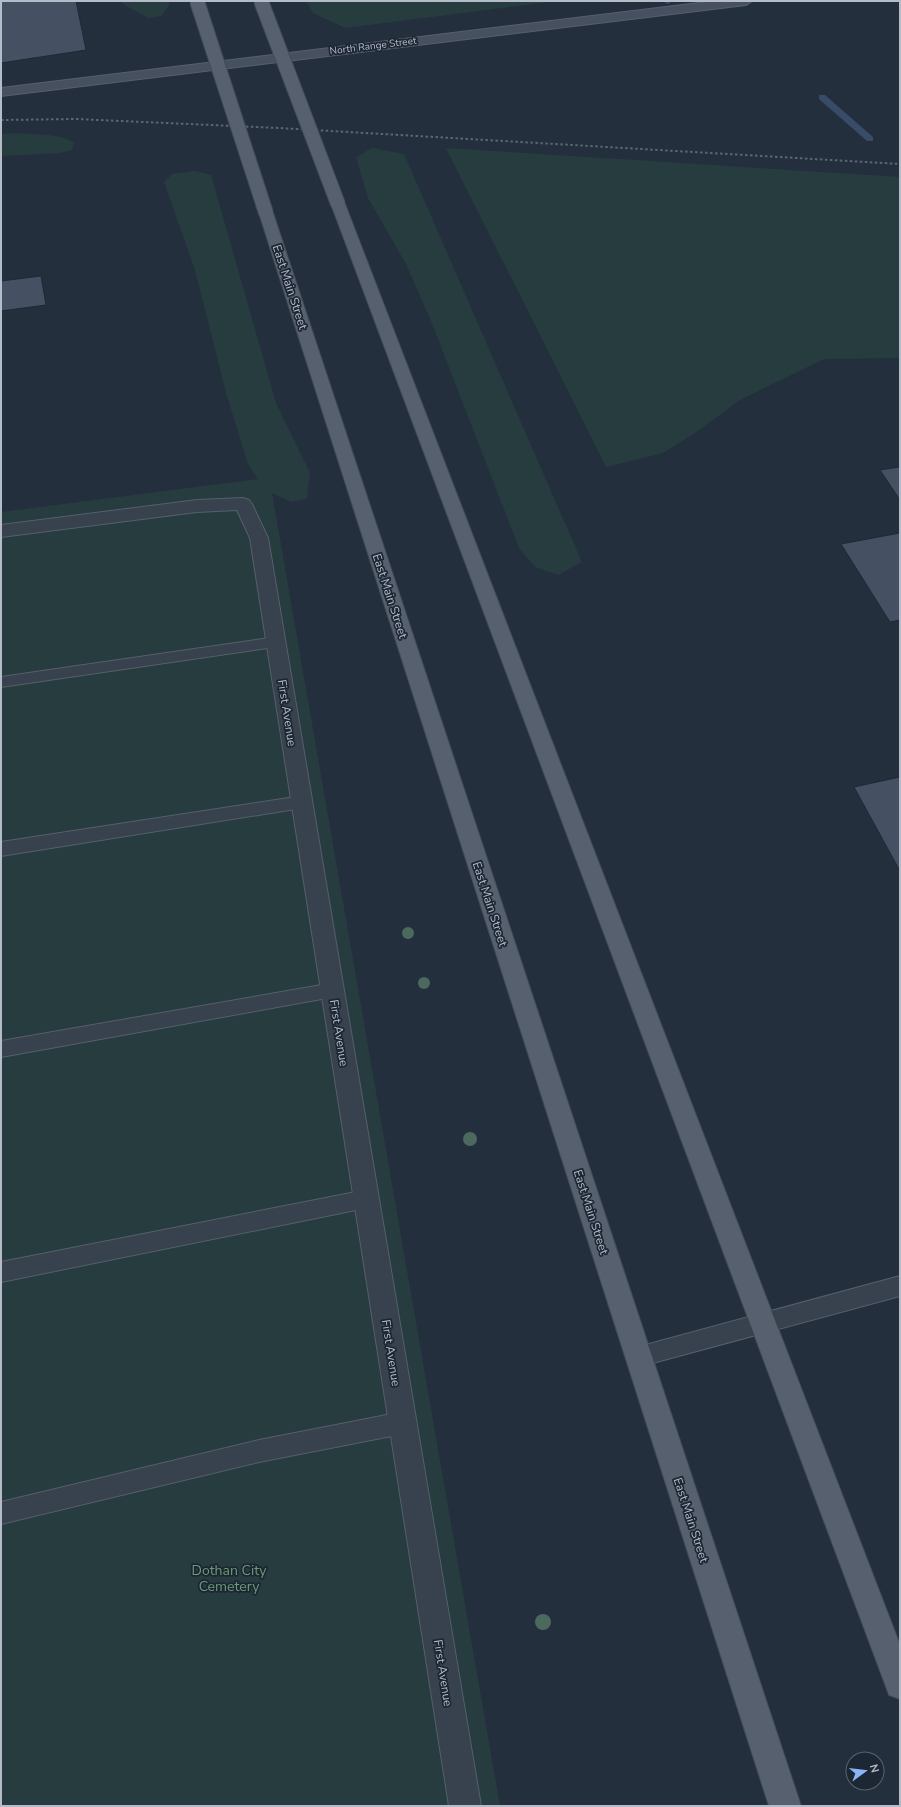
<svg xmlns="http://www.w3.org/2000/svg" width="901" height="1807" font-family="'Nunito Sans',sans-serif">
<rect width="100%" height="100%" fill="#242f3e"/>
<path fill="#263c3f" d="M120,1h49l1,2 -8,13 -14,2 -25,-14z
M306,1h252l-213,27 -32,-15z
M1,134c17,-1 61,-1 73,9l-2,7 -12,3 -59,3z
M372,148l32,6 178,408 -24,13 -23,-8 -16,-19 -88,-227 -25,-57 -38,-66 -12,-41z
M446,148l454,29v181l-76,1 -84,41 -45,33 -32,20 -57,14z
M195,171l16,4 65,228 34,70 -3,26 -16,3 -19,-9 228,1313h-499v-1294l257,-33 -10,-15 -22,-71 -31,-123 -31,-88 8,-8z"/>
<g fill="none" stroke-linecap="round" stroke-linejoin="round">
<path fill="#394c67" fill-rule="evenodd" d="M662,1h9v1l-3,2z
M819,95h6l48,42v4h-6l-48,-42z"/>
</g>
<path fill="#455162" stroke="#1f2835" d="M1,1h75l10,49 -85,13z
M41,276l5,29 -45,6v-30z
M900,467v33l-20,-30z
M900,533v87l-10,2 -49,-78z
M900,777v94l-46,-84z"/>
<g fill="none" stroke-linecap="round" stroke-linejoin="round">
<defs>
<path id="lane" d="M276,637l5,1 2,4 -2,4 -280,41v-10z
M302,796l6,2 2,4 -2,4 -6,2 -301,48v-14z
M333,983l6,2 3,5 -3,5 -6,2 -332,60v-16z
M366,1190l7,3 3,6 -3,6 -7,3 -365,74v-20z
M900,1276v20l-262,71 -7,-3 -3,-7 3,-7 7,-3z
M402,1412l8,3 3,8 -3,8 -8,3 -143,28 -258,62v-22l258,-62z"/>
<path id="street" d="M243,498l6,2 3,4 16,34 213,1268h-32l-199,-1268 -13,-28 -40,2 -196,25v-12l196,-25z"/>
<path id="secondary" d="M715,1h37l-6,4 -745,91v-8z"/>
<path id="primary" d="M338,200l5,1 2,3 555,1441v54l-11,-4 -4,-11 -554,-1480 2,-3z
M266,209l5,1 2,3 528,1593h-32l-510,-1593 2,-3z"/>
</defs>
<use href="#lane" stroke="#565f6c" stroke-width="2"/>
<use href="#street" stroke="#565f6c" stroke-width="2"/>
<use href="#secondary" stroke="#565f6c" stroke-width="2"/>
<use href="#primary" stroke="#414a57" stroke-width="2"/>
<use href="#lane" fill="#38414e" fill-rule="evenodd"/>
<use href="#street" fill="#38414e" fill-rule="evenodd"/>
<use href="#secondary" fill="#465061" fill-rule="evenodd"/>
<use href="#primary" fill="#56606e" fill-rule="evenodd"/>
<path stroke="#5a6575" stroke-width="2" stroke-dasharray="2.5 2.5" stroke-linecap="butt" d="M1,120l75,-1 203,9 621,36"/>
<defs>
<path id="primary-bridge" d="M197,1l69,212
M261,1l77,203"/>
</defs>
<use href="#primary-bridge" stroke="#414a57" stroke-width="16" stroke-linecap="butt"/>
<use href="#primary-bridge" stroke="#56606e" stroke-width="14"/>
</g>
<g fill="#4b6a5d">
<circle cx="408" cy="933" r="6"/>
<circle cx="424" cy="983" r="6"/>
<circle cx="470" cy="1139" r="7"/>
<circle cx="543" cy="1622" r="8"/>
</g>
<g text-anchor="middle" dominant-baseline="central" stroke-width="3.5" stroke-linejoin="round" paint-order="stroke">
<g font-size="10" fill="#b4bcc9" stroke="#1d2633">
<text transform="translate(373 46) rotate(-7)">North Range Street</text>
</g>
<g font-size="12" fill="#b4bcc9" stroke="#1d2633">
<text transform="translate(290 287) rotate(72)">East Main Street</text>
<text transform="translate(390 596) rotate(72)">East Main Street</text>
<text transform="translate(287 713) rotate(81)">First Avenue</text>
<text transform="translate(490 904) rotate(72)">East Main Street</text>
<text transform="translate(339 1033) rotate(81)">First Avenue</text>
<text transform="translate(591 1212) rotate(72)">East Main Street</text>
<text transform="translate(391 1353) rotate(81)">First Avenue</text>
<text transform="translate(691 1520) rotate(72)">East Main Street</text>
<text transform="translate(443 1673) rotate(81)">First Avenue</text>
</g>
<g font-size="14" fill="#6b9a76" stroke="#1d2633">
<text x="229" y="1570">Dothan City<tspan x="229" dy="16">Cemetery</tspan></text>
</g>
</g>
<rect width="901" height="1807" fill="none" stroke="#b4bcc9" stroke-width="4"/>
<g transform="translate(865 1771) rotate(75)"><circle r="19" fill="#1d2633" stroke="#59626f"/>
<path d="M0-3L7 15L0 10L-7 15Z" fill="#8ab4f8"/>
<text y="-6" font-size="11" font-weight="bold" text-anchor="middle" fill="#b4bcc9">N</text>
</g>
</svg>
